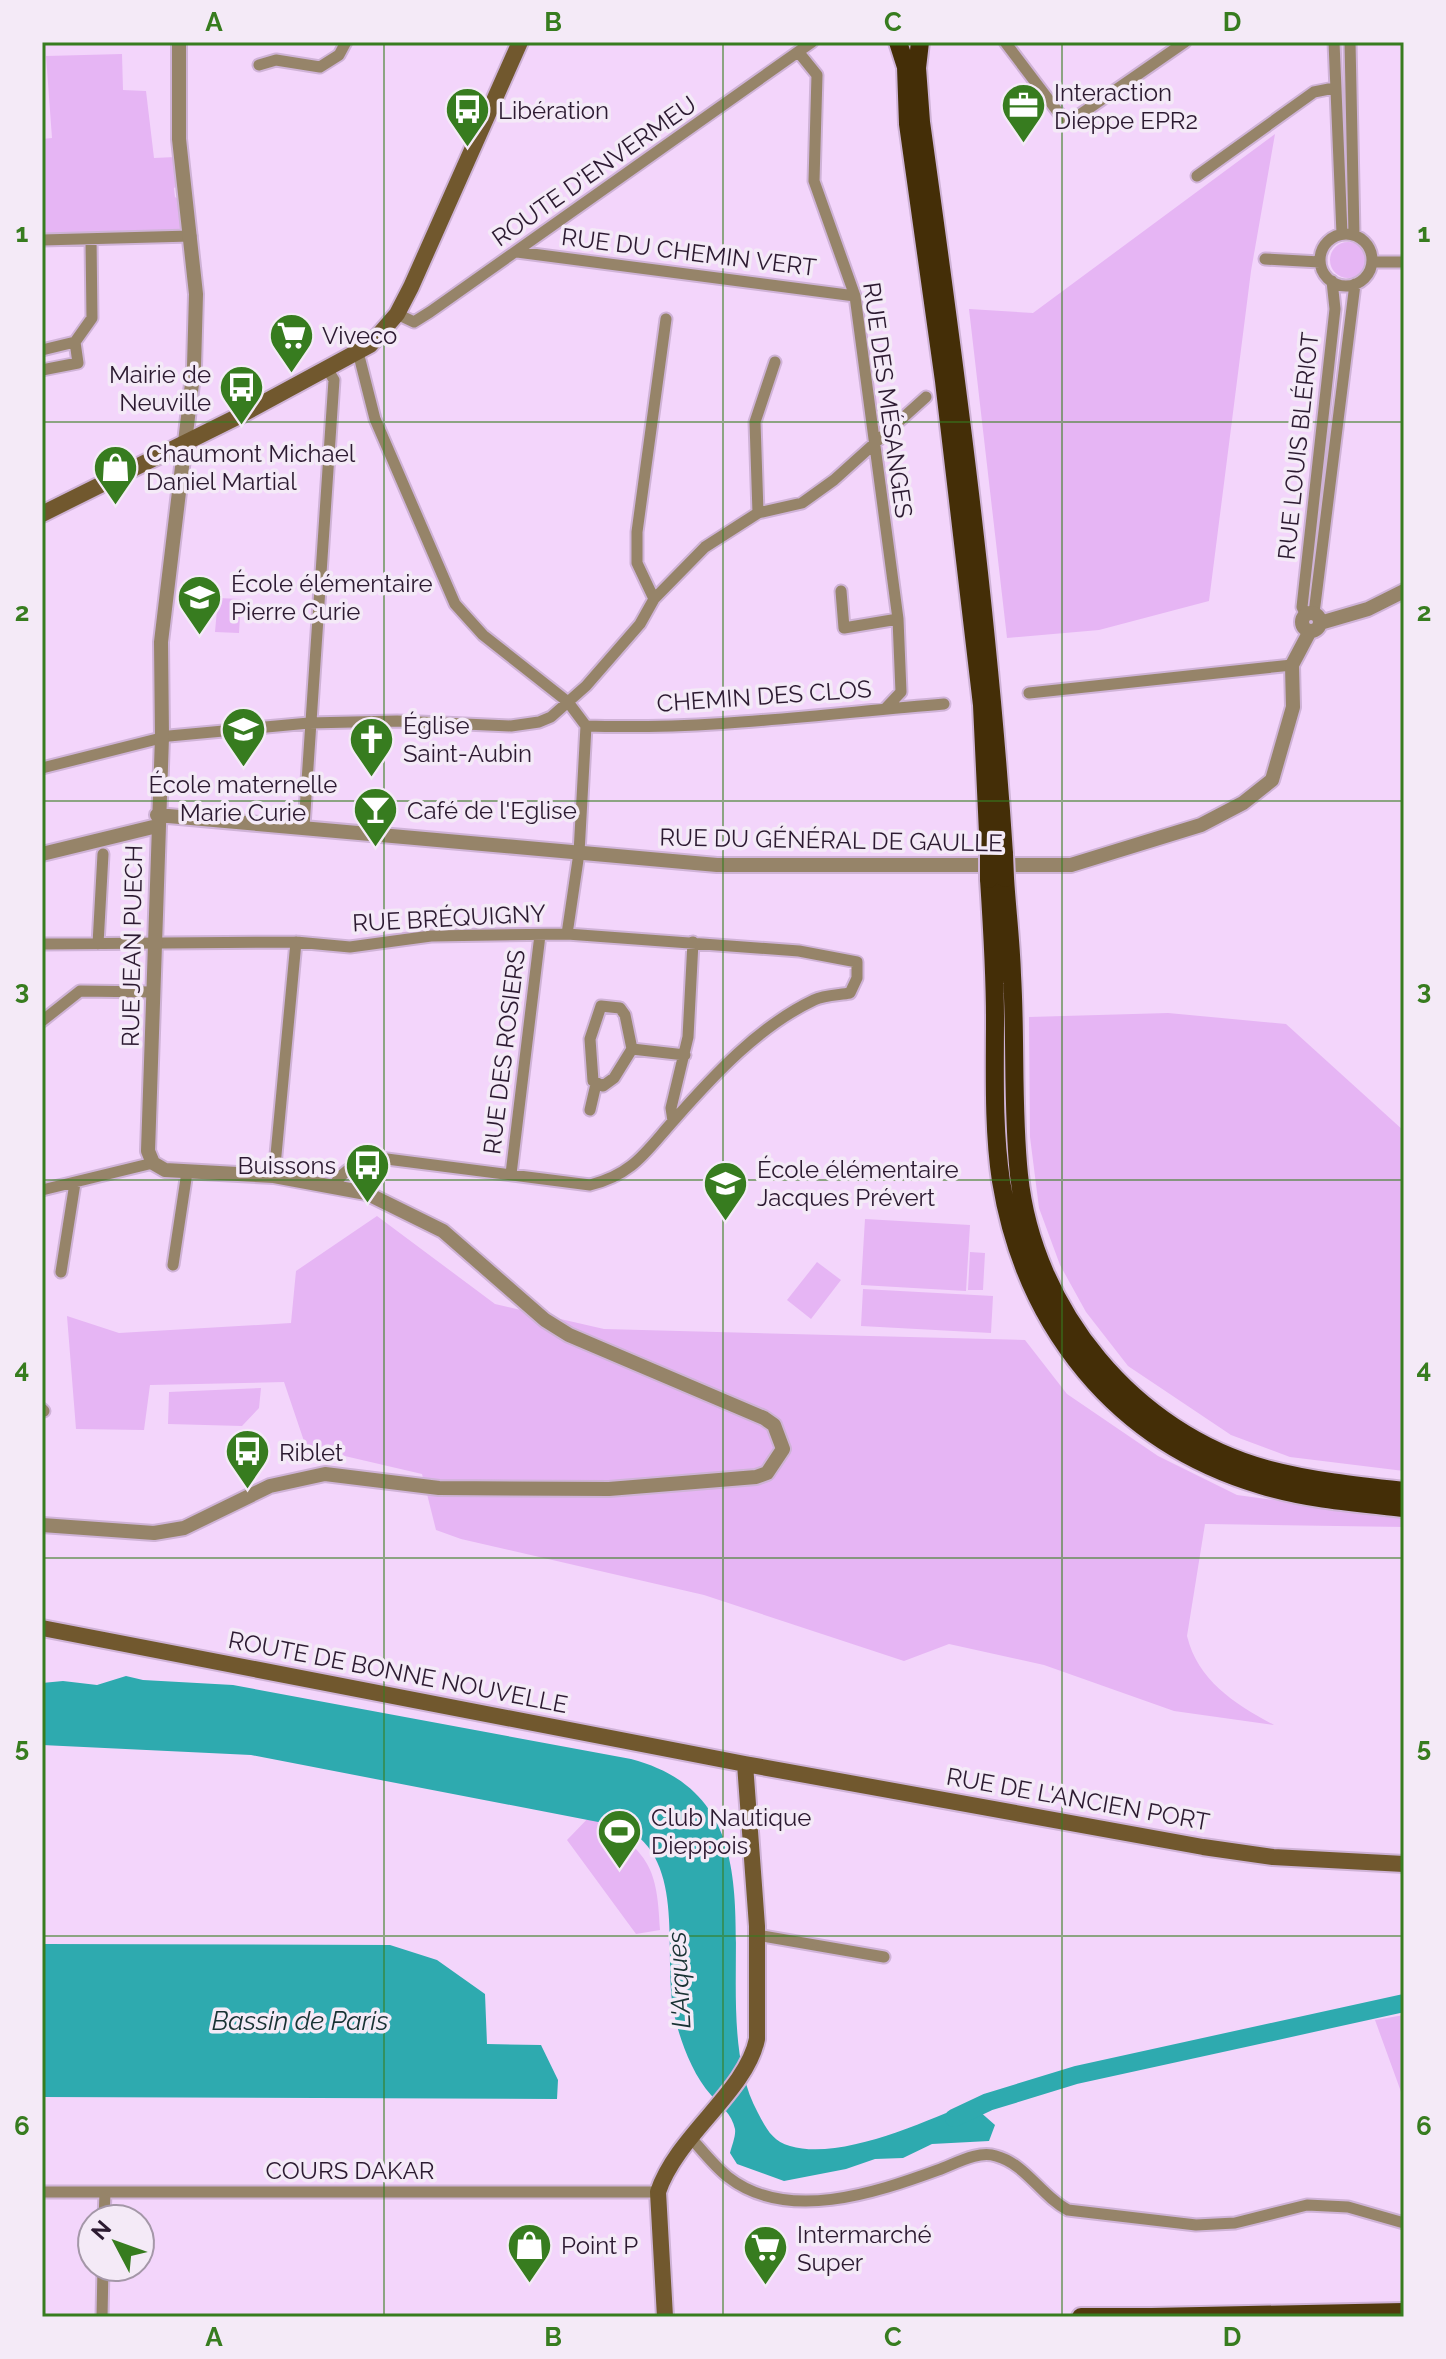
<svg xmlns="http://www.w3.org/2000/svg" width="1446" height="2359" font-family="Raleway,sans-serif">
<rect width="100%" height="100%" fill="#f3d5fb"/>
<path fill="#e6b5f4" d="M122,54l1,36 23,1 8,67 21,-1 4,28 -5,3 1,9 6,4 3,26 -3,3 -139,4v-95l10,-1 -6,-82z
M1275,134l-24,137 -42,330 -110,29 -92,8 -38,-329 64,4z
M1330 260a18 18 0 1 1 36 0a18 18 0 1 1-36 0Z
M218,598l23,1 -2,34 -24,-1z
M1168,1013l118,11 118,107v340l-114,-14 -59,-22 -103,-69 -42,-54 -26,-47 -21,-57 -9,-71 -1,-120z
M377,1216l118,88 109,25 421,11 42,54 91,62 79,39 167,23v9l-199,-3 -18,112c11,45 48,68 87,89l-100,-14 -130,-46 -95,-21 -45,17 -200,-66 -243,-56 -25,-9 -14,-56 -116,-27 -22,-65 -134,3 -6,45 -68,-1 -9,-113 52,17 172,-10 5,-52z
M865,1219l105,6 -4,66 -105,-6z
M970,1252l15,1 -2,37h-15z
M817,1262l24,18 -30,39 -24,-19z
M863,1289l130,7 -2,37 -130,-7z
M261,1388l-2,20 -17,18 -74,-2 1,-32z
M595,1811c51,47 62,47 65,119l-24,4 -69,-94z
M1404,2015v85l-29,-80z"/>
<path fill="#2eaaaf" d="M126,1676l17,4 90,5 398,74c170,45 66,242 127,354 8,15 14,28 32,33 50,15 134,-24 180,-43l25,22 -6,16 -57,3 -29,14 -28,1 -29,10 -62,12 -47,-17 -7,-11c2,-8 6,-17 5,-24 -3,-15 -15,-24 -24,-34 -18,-20 -30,-52 -36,-77 -14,-62 14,-157 -51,-191l-373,-72 -209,-10v-62l21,-2 34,4z
M42,1944l348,1 47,15 48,34 2,50 54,1 17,35 -1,19 -515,-2z"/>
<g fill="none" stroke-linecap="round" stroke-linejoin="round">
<path stroke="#2eaaaf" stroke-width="18" d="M954,2118l34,-16 88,-27 328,-72"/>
<defs>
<path id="minor" d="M1005,42l56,74 6,3 8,-1 110,-76
M1334,42l8,192
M1350,42l4,193
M800,54l17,21 -3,106 41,115 43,323 3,73 -16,17
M259,65l17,-5 44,7 19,-12 7,-13
M1197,176l117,-84 20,-4
M1320 260a26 26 0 1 1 52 0a26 26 0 1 1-52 0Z
M42,240l149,-4
M517,252l338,44
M1265,259l55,3
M1372,262h32
M397,314l17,8 16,-10 382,-270
M42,350l33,-8
M358,352l17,67 80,185 28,31 85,67 18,24 -7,127 -12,81
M42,370l36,-7 -3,-21 17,-24 -1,-79
M758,513l-3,-91 20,-60
M841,591l3,37 54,-9
M654,599l-17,-36v-31l29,-213
M1314,613l41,-329
M1306,615l-4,-8 33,-298 -3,-28
M1029,693l263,-28
M586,726c124,4 236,-12 358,-22
M42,768l127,-32 140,-13 88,-2 114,5 28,-4 12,-5 35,-31 54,-62 14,-25 51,-52 53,-34 44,-10 32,-23 92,-83
M304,826l30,-446 -6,-10
M42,944l254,-2 54,5 81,-11 136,-2 232,17 58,11v16l-7,15c-11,2 -26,2 -36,7 -55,26 -100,75 -139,119 -29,32 -41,55 -85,66l-211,-27c-18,3 -34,10 -44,26
M98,944l5,-90
M42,1021l38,-30 72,1
M632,1049l-18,29 -11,8 -10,-5 -3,-42 11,-33 19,2 5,7 7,34 53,6
M590,1110l6,-26
M673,1121l-2,-13 17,-71 5,-95
M511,1174l29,-239
M274,1176l22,-234
M42,1190l111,-27
M365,1192l2,-14 12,-20
M173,1265l14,-93
M61,1272l14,-89
M42,1409l2,2
M757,1935l127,22
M690,2137c12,13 24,29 38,40 59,46 147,16 210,-7 17,-6 40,-20 58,-14 30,8 45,40 72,54l128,15 39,-2 72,-18 41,2 56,16
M42,2192h616
M104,2219l1,-26
M102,2317l1,-50"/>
<path id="tertiary" d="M1302 622a9 9 0 1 1 18 0a9 9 0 1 1-18 0Z
M1320,623l48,-14 36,-18
M157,815l560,50h354l130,-40 42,-22 29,-23 21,-73 -1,-42 18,-34
M42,854l115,-28
M42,1525l112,8 30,-5 86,-42 55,-12 114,14 170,1 147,-12 11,-4 16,-24 -9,-24 -10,-7 -195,-83 -24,-15 -102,-89 -77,-38 -92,-17 -109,-6 -12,-7 -5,-12 14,-414 -1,-95 33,-275 2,-73 -17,-155v-97"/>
<path id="secondary" d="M42,514l199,-99 129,-70 27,-31 14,-27 109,-245
M42,1628l703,136 458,83 70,10 131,7
M665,2317l-7,-125c19,-57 88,-100 99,-153v-113l-12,-162"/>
<path id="primary" d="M1081,2317h72
M1152,2317l252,-5"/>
<path id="trunk" d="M898,42l8,25 2,57 36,257 38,324 7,149
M920,42l-3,26 4,54c34,244 67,487 83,732
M1005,878c2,32 6,64 7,97 4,66 0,134 7,200 14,135 115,258 247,294 45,12 92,17 138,22
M989,879c3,46 6,92 6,139 0,53 -2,110 6,163 24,146 115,261 260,304 45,14 96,18 143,23"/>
</defs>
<use href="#minor" stroke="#cfb3d7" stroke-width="15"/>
<use href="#tertiary" stroke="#cfb3d7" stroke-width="18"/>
<use href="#secondary" stroke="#cfb3d7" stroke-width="20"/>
<use href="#primary" stroke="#cfb3d7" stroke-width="22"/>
<use href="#trunk" stroke="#cfb3d7" stroke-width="22"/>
<use href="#minor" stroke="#968469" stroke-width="11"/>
<use href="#tertiary" stroke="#968469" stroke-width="14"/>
<use href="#secondary" stroke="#71582e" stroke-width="16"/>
<use href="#primary" stroke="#523a0e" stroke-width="18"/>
<use href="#trunk" stroke="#442e07" stroke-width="18"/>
<defs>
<path id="trunk-bridge" d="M989,854v25
M1004,854l1,24"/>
</defs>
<use href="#trunk-bridge" stroke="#cfb3d7" stroke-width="22" stroke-linecap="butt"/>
<use href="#trunk-bridge" stroke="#442e07" stroke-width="18"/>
</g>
<path fill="none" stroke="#377c1f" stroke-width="2" stroke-opacity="0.55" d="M384,42v2275M723,42v2275M1062,42v2275M42,422h1362M42,801h1362M42,1180h1362M42,1558h1362M42,1936h1362"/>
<defs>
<symbol id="office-pin" viewBox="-11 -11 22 30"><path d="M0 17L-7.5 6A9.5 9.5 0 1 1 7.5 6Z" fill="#377c1f" stroke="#f4eaf7"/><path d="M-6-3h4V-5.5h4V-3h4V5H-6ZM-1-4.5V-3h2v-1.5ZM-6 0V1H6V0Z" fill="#fff"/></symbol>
<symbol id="bus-pin" viewBox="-11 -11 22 30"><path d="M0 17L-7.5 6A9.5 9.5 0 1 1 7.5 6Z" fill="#377c1f" stroke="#f4eaf7"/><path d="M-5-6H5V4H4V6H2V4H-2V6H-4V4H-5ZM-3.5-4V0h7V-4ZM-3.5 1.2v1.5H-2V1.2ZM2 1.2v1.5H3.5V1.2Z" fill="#fff"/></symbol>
<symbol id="supermarket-pin" viewBox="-11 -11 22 30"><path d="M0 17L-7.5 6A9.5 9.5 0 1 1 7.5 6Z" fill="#377c1f" stroke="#f4eaf7"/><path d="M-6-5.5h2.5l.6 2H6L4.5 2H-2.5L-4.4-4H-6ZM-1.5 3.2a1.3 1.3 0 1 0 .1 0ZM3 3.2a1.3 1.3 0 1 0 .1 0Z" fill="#fff"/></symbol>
<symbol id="shop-pin" viewBox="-11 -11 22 30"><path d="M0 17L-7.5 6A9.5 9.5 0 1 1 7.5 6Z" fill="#377c1f" stroke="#f4eaf7"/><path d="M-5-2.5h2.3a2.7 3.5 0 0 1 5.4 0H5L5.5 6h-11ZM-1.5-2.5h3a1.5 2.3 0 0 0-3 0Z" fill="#fff"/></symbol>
<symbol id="school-pin" viewBox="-11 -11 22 30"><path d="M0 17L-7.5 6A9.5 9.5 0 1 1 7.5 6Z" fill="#377c1f" stroke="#f4eaf7"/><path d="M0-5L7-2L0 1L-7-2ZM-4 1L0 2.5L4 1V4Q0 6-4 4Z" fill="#fff"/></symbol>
<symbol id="church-pin" viewBox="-11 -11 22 30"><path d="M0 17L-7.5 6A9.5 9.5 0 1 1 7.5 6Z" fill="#377c1f" stroke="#f4eaf7"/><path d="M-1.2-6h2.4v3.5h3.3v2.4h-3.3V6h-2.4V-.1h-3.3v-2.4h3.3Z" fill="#fff"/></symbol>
<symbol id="bar-pin" viewBox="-11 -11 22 30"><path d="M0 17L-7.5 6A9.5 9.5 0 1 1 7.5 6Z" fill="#377c1f" stroke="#f4eaf7"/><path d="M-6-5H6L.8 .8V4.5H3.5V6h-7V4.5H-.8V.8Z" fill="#fff"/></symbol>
<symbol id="stadium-pin" viewBox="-11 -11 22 30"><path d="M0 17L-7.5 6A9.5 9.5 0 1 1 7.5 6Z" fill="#377c1f" stroke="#f4eaf7"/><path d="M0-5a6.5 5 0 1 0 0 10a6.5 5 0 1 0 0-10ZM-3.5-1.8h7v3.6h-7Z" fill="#fff"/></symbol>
</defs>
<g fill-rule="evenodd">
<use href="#office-pin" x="998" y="80" width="51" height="69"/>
<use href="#bus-pin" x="442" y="84" width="51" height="69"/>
<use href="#supermarket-pin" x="266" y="310" width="51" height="69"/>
<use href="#bus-pin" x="216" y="362" width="51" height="69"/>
<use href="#shop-pin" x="90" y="442" width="51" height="69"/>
<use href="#school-pin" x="174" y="572" width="51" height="69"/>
<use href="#school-pin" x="218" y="704" width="51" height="69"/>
<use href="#church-pin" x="346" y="714" width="51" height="69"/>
<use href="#bar-pin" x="350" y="784" width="51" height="69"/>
<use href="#bus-pin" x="342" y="1140" width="51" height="69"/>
<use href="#school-pin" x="700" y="1158" width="51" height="69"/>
<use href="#bus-pin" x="222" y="1426" width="51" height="69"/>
<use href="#stadium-pin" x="594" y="1806" width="51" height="69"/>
<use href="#shop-pin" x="504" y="2220" width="51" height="69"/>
<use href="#supermarket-pin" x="740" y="2222" width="51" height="69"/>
</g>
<g text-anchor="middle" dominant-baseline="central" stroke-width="7" stroke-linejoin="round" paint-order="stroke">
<g font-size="24" fill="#2c1a31" stroke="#f4eaf7" text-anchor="start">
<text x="1054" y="92">Interaction<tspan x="1054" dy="28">Dieppe EPR2</tspan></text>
<text x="498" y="110">Libération</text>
<text x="322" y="335">Viveco</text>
<text x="211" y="374" text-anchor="end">Mairie de<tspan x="211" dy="28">Neuville</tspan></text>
<text x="146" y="453">Chaumont Michael<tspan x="146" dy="28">Daniel Martial</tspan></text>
<text x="231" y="583">École élémentaire<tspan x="231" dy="28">Pierre Curie</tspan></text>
<text x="403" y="725">Église<tspan x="403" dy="28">Saint-Aubin</tspan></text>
<text x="243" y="784" text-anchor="middle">École maternelle<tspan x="243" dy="28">Marie Curie</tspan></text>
<text x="407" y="810">Café de l'Eglise</text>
<text x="336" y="1165" text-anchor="end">Buissons</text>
<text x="757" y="1169">École élémentaire<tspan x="757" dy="28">Jacques Prévert</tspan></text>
<text x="279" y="1452">Riblet</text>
<text x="651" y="1817">Club Nautique<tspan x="651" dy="28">Dieppois</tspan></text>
<text x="797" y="2234">Intermarché<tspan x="797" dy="28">Super</tspan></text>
<text x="561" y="2245">Point P</text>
</g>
<g font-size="24" fill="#2c1a31" stroke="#f4eaf7">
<text transform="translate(594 171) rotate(-35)">ROUTE D'ENVERMEU</text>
<text transform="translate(689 252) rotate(7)">RUE DU CHEMIN VERT</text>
<text transform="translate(888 400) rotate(82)">RUE DES MÉSANGES</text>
<text transform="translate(1298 446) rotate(-84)">RUE LOUIS BLÉRIOT</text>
<text transform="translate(764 696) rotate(-4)">CHEMIN DES CLOS</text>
<text transform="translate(831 840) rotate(1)">RUE DU GÉNÉRAL DE GAULLE</text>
<text transform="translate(449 918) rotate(-3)">RUE BRÉQUIGNY</text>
<text transform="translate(132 946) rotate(-89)">RUE JEAN PUECH</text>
<text transform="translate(504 1052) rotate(-83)">RUE DES ROSIERS</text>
<text transform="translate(398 1672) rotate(11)">ROUTE DE BONNE NOUVELLE</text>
<text transform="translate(1078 1799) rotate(10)">RUE DE L'ANCIEN PORT</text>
<text x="350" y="2170">COURS DAKAR</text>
</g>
<g font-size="26" font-style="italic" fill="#183233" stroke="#f4eaf7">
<text transform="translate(679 1980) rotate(-93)">L'Arques</text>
<text x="300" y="2021">Bassin de Paris</text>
</g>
</g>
<rect width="1446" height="2359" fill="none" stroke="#f4eaf7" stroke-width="88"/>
<g transform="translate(116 2243) rotate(311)"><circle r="38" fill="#f4eaf7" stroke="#a497a8" stroke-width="2"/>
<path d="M0-6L14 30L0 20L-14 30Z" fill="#377c1f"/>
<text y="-12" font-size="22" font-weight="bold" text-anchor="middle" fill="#2c1a31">N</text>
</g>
<rect x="44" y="44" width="1358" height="2271" fill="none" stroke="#377c1f" stroke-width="3"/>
<g font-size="26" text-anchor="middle" font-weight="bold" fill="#377c1f">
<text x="214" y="31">A</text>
<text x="553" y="31">B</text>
<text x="893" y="31">C</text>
<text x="1232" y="31">D</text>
<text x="22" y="242">1</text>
<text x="1424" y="242">1</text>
<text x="22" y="621">2</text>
<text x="1424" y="621">2</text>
<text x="22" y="999">3</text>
<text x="1424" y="999">3</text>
<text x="22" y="1378">4</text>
<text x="1424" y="1378">4</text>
<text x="22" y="1756">5</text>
<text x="1424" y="1756">5</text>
<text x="22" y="2135">6</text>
<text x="1424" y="2135">6</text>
<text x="214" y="2346">A</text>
<text x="553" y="2346">B</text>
<text x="893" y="2346">C</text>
<text x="1232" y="2346">D</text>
</g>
</svg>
